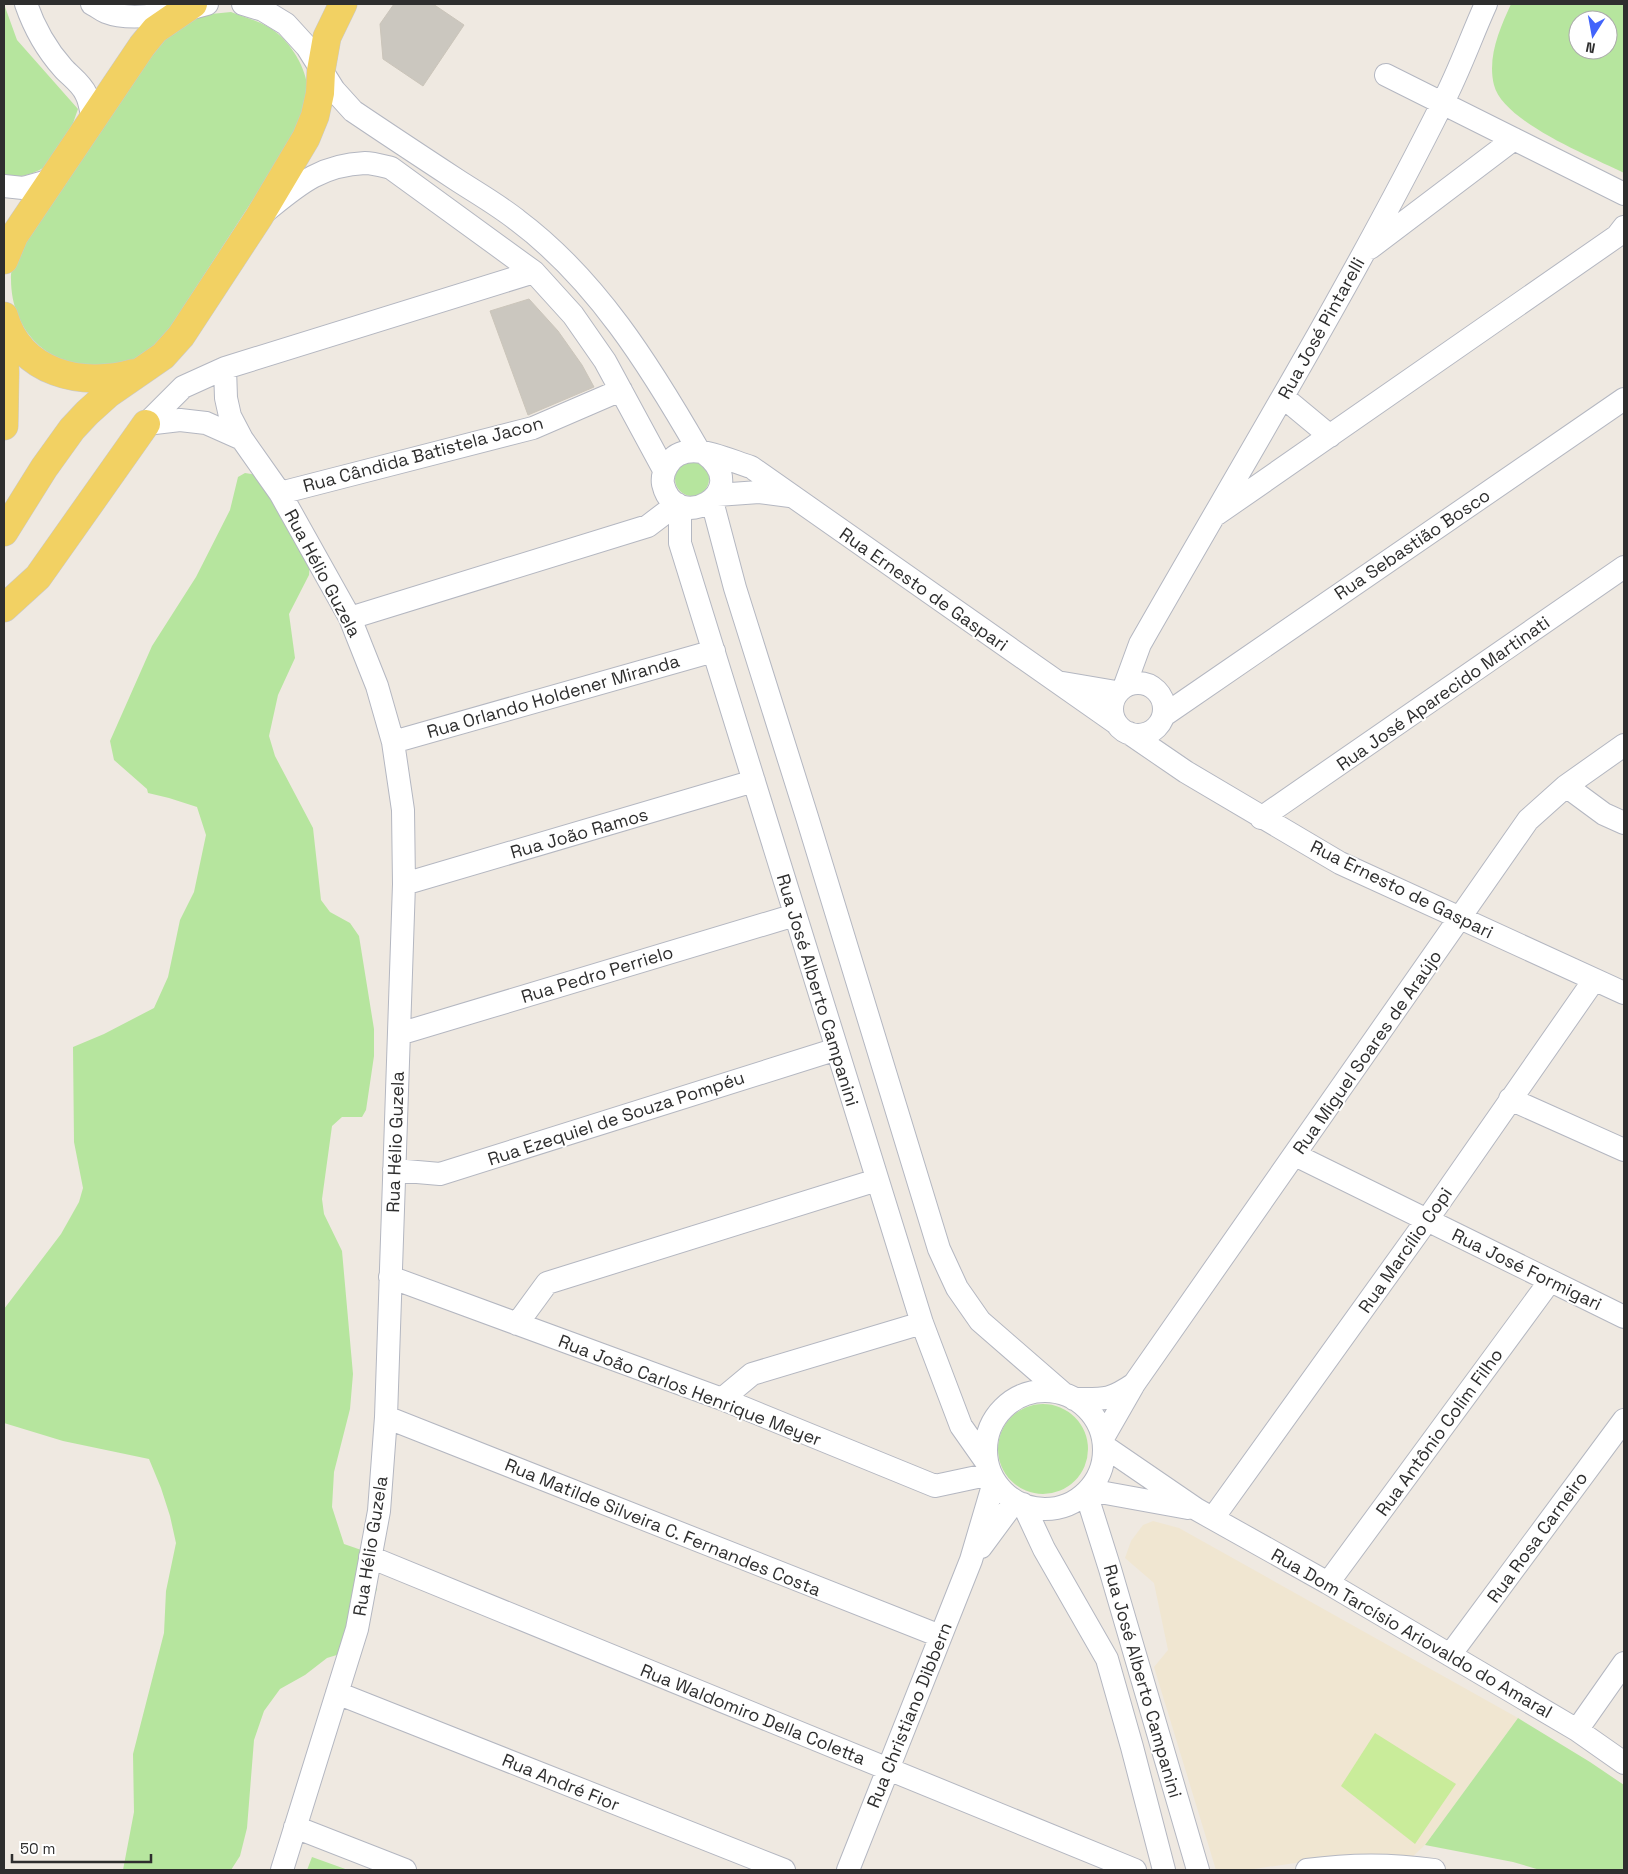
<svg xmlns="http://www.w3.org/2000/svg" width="1628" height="1874" font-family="'Space Grotesk',sans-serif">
<rect width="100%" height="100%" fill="#efe9e1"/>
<path fill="#f0e6d1" d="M1153,1521l26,7 339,190 -93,127 -14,13 -75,-1 -89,13h-31l-62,-203 14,-17 -14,-67 -29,-25 6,-17 12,-16z"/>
<path fill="#b6e59e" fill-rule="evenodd" d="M4,4l13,36 61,69c-4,11 -12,37 -18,45 -13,15 -37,27 -56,21z
M1511,4h113v169c-32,-16 -121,-51 -130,-88 -7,-28 6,-57 17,-81zM1578,20h30v30h-30z
M231,12c15,6 33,10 46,21 17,14 31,39 31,61 0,9 -3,18 -4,27l-146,225c-10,5 -20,14 -30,17 -61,17 -117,-20 -117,-84 -1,-10 6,-23 10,-33l130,-197 50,-34z
M675 479a17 17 0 1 1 34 0a17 17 0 1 1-34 0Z
M245,473l13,2 53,75 -2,25 -20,39 6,44 -17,37 -9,41 6,20 38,72 8,72 9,12 20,11 9,13 15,93v27l-8,54 -4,7h-20l-10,9 -10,73 2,15 18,37 11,123 -3,35 -16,63 -2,35 12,37 23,8 7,6 3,31 -14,40 -23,25 -13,4 -22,17 -25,14 -16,22 -10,29 -7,88 -7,28 -9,14h-108l11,-58 -1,-58 31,-121 2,-42 10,-48 -6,-27 -9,-28 -12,-29 -86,-18 -59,-18v-114l57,-75 18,-32 4,-14 -9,-46 -1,-95 31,-13 50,-26 14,-31 12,-57 14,-28 12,-57 -9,-28 -28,-9 -21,-5 -1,-4 -33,-29 -4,-19 42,-95 44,-69 34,-67 8,-33z
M998 1449a45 45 0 1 1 90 0a45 45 0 1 1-90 0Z
M1518,1718l72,44 34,23v85h-84l-27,-8 -88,-17z
M312,1857l36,13h-41z"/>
<path fill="#c9ec9a" d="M1375,1733l81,51 -41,60 -74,-58z"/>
<path fill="#cbc7bf" stroke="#cbc5ba" d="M394,4h39l31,21 -41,61 -40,-27 -3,-35z
M529,299l29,32 24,34 12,22 -66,28 -38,-104z"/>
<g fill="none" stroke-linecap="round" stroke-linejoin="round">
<defs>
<path id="minor" d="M26,4c8,23 20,45 37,64 7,8 18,15 23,26 4,7 5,18 7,26
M92,4c5,2 9,6 14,8 28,11 73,0 101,-8
M243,4l20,6 23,14 21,23 27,43 19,21c34,23 69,46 104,69 20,13 41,25 60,40 79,59 133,146 182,231
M1386,75l238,119
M4,186l19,2 28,-8
M266,211c32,-26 54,-46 99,-48 8,0 18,3 26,5l143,104 39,43 32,46 59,109
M1370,248l144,-109
M225,368l1,30 4,18 12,23 38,54 70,125 27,68 16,56 10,68 1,74 -18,533 -7,94 -22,118 -75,241
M1283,397l47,39
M146,424l37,-37 42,-19 309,-96
M146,424l34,-4 26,3 36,16
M704,453c52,39 -29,83 -41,31 -1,-6 1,-13 4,-18 16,-30 60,-6 84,1l365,256
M280,493l253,-65 88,-38
M717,495l42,-3 31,4
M712,501l23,87 72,229 132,432 18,39 23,33 84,73
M680,506v37l242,780 39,103 26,37
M1217,514l400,-278 7,-9
M350,618l298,-92 29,-22
M1063,683l53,9
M1112 709a26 26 0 1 1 52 0a26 26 0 1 1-52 0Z
M1125,685l15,-41c102,-179 210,-356 302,-540 17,-32 29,-67 44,-100
M1163,716l461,-317
M1129,733l57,39 154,91 284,130
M393,742l321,-91
M1566,786l38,28 20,9
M1261,818l363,-251
M404,884l350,-103
M399,1034l396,-119
M1510,1099l114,51
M1295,1155l329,162
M394,1170l46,4 397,-125
M390,1277l332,122 213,87 56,-12
M517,1324l30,-41 330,-103
M986 1450a59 59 0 1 1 118 0a59 59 0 1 1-118 0Z
M722,1399l30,-25 170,-51
M1074,1399c30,0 35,2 60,-15
M386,1417l554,219
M1103,1438l31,-54 394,-564 38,-34 58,-41
M1104,1446l92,63 132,74 122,72 127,75 47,33
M1089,1490l99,18
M1086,1493l24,76 88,301
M1023,1504l21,45 63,110 25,88 32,123
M1213,1518l214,-298 167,-240
M981,1547l34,-46
M370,1557l765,313
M1328,1583l222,-302
M1450,1655l174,-235
M337,1693l447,177
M1577,1730l47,-67
M295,1827l110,43
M848,1870l123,-310 23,-78
M1307,1870c42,-6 86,-6 127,0"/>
<path id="major" d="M4,260l10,-24 128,-190 13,-16 38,-26
M4,316c16,57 78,72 130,57
M4,350l1,22 -1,54
M4,532l40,-64 28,-39 15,-16 21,-19 55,-38 18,-20 78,-119 47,-79 9,-22 5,-23 1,-22 6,-34 16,-33
M4,608l34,-31 108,-153"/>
</defs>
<use href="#minor" stroke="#b4b7c1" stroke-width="24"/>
<use href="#major" stroke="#c9c9c9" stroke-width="29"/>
<use href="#minor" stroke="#fff" stroke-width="22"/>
<use href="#major" stroke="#f2d163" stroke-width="28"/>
</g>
<g text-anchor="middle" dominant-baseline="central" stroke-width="4" stroke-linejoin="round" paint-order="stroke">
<g font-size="18" fill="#2e2e2e" stroke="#fff">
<text transform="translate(1321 328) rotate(-61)">Rua José Pintarelli</text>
<text transform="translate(423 454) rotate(-15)">Rua Cândida Batistela Jacon</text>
<text transform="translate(1412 544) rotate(-34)">Rua Sebastião Bosco</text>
<text transform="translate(323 573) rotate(62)">Rua Hélio Guzela</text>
<text transform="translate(924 589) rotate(35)">Rua Ernesto de Gaspari</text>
<text transform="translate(1443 693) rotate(-35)">Rua José Aparecido Martinati</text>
<text transform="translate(553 696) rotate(-16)">Rua Orlando Holdener Miranda</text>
<text transform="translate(579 833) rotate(-16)">Rua João Ramos</text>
<text transform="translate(1402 889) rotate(26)">Rua Ernesto de Gaspari</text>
<text transform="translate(597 974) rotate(-17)">Rua Pedro Perrielo</text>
<text transform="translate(818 990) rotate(73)">Rua José Alberto Campanini</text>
<text transform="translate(1367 1052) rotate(-55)">Rua Miguel Soares de Araújo</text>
<text transform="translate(616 1118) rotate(-18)">Rua Ezequiel de Souza Pompéu</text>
<text transform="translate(395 1142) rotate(-88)">Rua Hélio Guzela</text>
<text transform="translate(1405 1250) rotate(-55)">Rua Marcílio Copi</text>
<text transform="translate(1527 1269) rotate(26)">Rua José Formigari</text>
<text transform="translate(690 1390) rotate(21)">Rua João Carlos Henrique Meyer</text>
<text transform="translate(1439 1432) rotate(-54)">Rua Antônio Colim Filho</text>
<text transform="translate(663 1527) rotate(22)">Rua Matilde Silveira C. Fernandes Costa</text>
<text transform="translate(1537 1537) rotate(-54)">Rua Rosa Carneiro</text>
<text transform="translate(370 1546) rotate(-81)">Rua Hélio Guzela</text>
<text transform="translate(1412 1633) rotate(30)">Rua Dom Tarcísio Ariovaldo do Amaral</text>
<text transform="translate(1143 1681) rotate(74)">Rua José Alberto Campanini</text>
<text transform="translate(753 1714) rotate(22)">Rua Waldomiro Della Coletta</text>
<text transform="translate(909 1715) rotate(-68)">Rua Christiano Dibbern</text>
<text transform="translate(561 1782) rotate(22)">Rua André Fior</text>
</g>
</g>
<rect width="1628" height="1874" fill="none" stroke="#2e2e2e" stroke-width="10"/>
<g transform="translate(1593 35) rotate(191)"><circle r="24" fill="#ffffff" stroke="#ababab"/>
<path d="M0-4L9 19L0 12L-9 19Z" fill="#4264fb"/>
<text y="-8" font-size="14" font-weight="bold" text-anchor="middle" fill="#2e2e2e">N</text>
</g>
<path d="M12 1854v8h139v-8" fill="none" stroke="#2e2e2e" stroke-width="2.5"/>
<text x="20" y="1854" font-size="15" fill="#2e2e2e" stroke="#ffffff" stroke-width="4" paint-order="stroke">50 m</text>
</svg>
